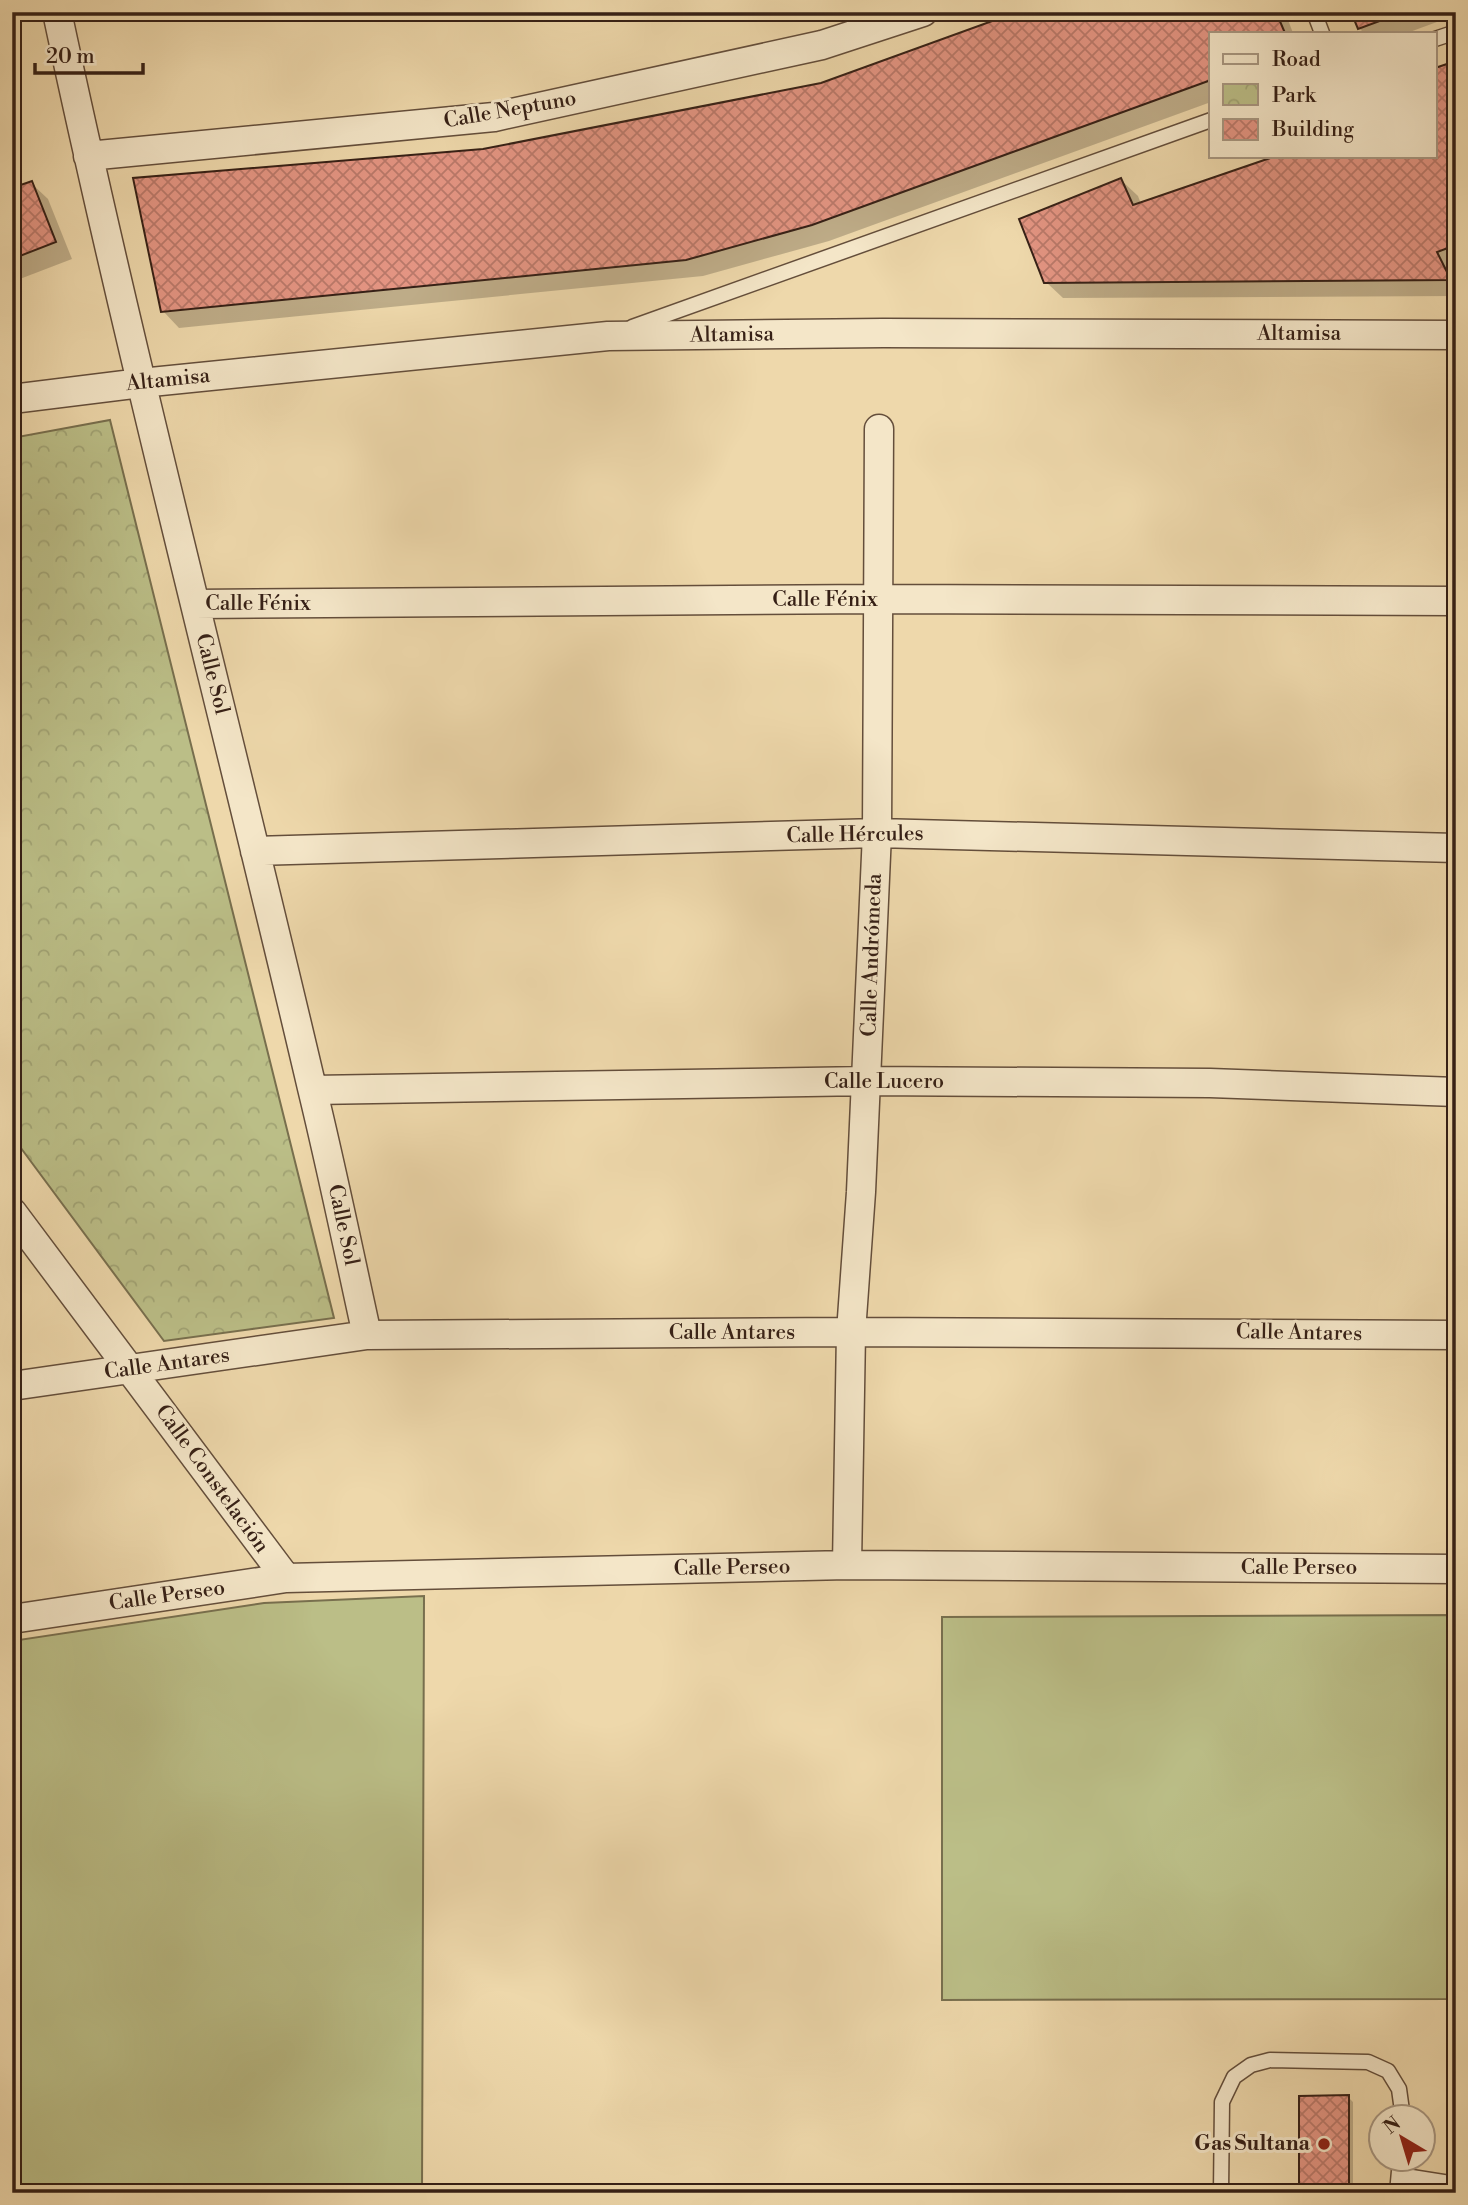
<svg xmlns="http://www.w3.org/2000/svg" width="1468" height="2205" font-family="'Libre Bodoni',serif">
<defs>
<pattern id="park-crowns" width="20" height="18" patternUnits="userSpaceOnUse" patternTransform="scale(1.75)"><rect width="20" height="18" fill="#bbbe87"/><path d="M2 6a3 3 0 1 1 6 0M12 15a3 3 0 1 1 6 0" fill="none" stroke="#a1a374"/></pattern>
<pattern id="building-cross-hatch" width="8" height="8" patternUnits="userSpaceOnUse" patternTransform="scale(1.75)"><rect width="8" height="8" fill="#e49583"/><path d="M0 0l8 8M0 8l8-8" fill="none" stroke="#ba796a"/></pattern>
</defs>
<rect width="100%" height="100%" fill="#eed8ab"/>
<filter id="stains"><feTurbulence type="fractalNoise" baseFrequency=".00286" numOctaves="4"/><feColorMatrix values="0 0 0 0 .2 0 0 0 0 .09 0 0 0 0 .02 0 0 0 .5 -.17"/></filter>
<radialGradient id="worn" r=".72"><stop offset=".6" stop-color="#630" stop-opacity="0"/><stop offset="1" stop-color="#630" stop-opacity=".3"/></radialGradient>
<path fill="#bbbe87" stroke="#786f4e" stroke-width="2" d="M424,1596l-2,597h-410v-552l252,-38z
M1456,1615v384l-514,1v-383z"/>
<path fill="url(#park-crowns)" stroke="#786f4e" stroke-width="2" d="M110,420l224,898 -170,23 -152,-205v-698z"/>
<path fill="#0003" d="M1022,12h263l8,21h-82v69l-382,139 -126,35 -524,52 -16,-17 320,-160 339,-66z
M1353,12h103v3l-49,18h-43l-5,-5z
M12,55l6,15 -6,2z
M1456,63v205l-4,1 4,7v20l-393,2 -17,-16 75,-102 17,16 3,8 141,-48h153v-86z
M31,183l17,16 24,60 -60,23v-92z
M1348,2097l5,5v91h-50l-2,-2z"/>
<path fill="url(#building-cross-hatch)" stroke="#362016" stroke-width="2" d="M1017,12h259l9,21h-74v47l-399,145 -126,35 -525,52 -28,-134 350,-29 338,-66z
M1351,12h53l-46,17z
M1456,61v184l-19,7 14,28 -407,3 -25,-64 102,-41 12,27 143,-49h159v-88z
M32,181l24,61 -44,17v-71z
M1349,2095v96l-50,1v-96z"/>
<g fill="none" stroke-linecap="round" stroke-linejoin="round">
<defs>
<path id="lane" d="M1314,12l8,21
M1435,39l21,-7
M632,327l579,-207
M1399,2175l57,9
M1221,2193l1,-91 12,-25 17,-12 19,-5 98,2 20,9 11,18 4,29
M1397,2193l3,-33"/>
<path id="street" d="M57,12c77,361 171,717 255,1076 20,82 37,165 55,247
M88,156l406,-39 328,-72 101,-33
M12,399l129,-16 467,-47 275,-3 573,2
M195,604l683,-5 578,2
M255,851l622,-18 579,15
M313,1090l554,-9 343,2 246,9
M12,1212l274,366
M12,1386l355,-51 484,-3 605,3
M847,1565l4,-233 10,-140 16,-359 2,-404
M12,1619l274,-41 561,-13 609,4"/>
</defs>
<use href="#lane" stroke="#644e3b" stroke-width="17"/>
<use href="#street" stroke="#644e3b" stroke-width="31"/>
<use href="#lane" stroke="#f4e6c8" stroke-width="14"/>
<use href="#street" stroke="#f4e6c8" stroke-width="28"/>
</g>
<circle fill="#8f2418" stroke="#f4e6c8" stroke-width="2.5" cx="1324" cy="2144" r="7"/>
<g text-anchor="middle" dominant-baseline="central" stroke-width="6" stroke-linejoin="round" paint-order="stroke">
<g font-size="21" fill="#362016" stroke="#f4e6c8">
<text transform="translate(510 110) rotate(-10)">Calle Neptuno</text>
<text x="1299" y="334">Altamisa</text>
<text transform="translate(732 335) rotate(-1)">Altamisa</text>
<text transform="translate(168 380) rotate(-6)">Altamisa</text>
<text x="825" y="600">Calle Fénix</text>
<text x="258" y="604">Calle Fénix</text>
<text transform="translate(212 674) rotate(76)">Calle Sol</text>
<text transform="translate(855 835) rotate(-1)">Calle Hércules</text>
<text transform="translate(872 955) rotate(-88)">Calle Andrómeda</text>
<text x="884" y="1082">Calle Lucero</text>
<text transform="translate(343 1225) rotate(78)">Calle Sol</text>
<text x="732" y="1333">Calle Antares</text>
<text transform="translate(1299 1333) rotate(1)">Calle Antares</text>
<text transform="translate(167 1364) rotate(-8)">Calle Antares</text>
<text transform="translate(212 1479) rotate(54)">Calle Constelación</text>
<text transform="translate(732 1568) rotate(-1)">Calle Perseo</text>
<text x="1299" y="1568">Calle Perseo</text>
<text transform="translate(167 1596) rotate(-8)">Calle Perseo</text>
</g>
<g font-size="21" font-weight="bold" fill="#362016" stroke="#f4e6c8" text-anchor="end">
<text x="1310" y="2144">Gas Sultana</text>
</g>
</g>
<rect width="1468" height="2205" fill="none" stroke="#eed8ab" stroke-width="42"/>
<rect x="14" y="14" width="1440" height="2177" fill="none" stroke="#362016" stroke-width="3.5"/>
<rect x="21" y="21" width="1426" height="2163" fill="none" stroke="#362016" stroke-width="2"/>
<rect x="1209" y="32" width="228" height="126" fill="#f4e6c8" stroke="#a89781" stroke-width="2"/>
<rect x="1223" y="54" width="35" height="10" fill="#f4e6c8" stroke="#a89781" stroke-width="2"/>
<text x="1272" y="66" font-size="21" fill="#362016">Road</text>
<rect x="1223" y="84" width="35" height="21" fill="url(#park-crowns)" stroke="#a89781" stroke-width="2"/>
<text x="1272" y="102" font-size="21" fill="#362016">Park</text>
<rect x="1223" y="119" width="35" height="21" fill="url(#building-cross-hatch)" stroke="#a89781" stroke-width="2"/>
<text x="1272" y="136" font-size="21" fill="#362016">Building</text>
<g transform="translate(1402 2138) rotate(322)"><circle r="33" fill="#f4e6c8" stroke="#a89781" stroke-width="2"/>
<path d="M0-5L12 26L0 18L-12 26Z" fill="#8f2418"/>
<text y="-10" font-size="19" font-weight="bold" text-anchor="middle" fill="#362016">N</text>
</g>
<path d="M35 63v10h108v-10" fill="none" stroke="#362016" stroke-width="3.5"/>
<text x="46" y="63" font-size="21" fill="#362016" stroke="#f4e6c8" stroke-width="5" paint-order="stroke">20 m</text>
<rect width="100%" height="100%" filter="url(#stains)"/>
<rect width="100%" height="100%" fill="url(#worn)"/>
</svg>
